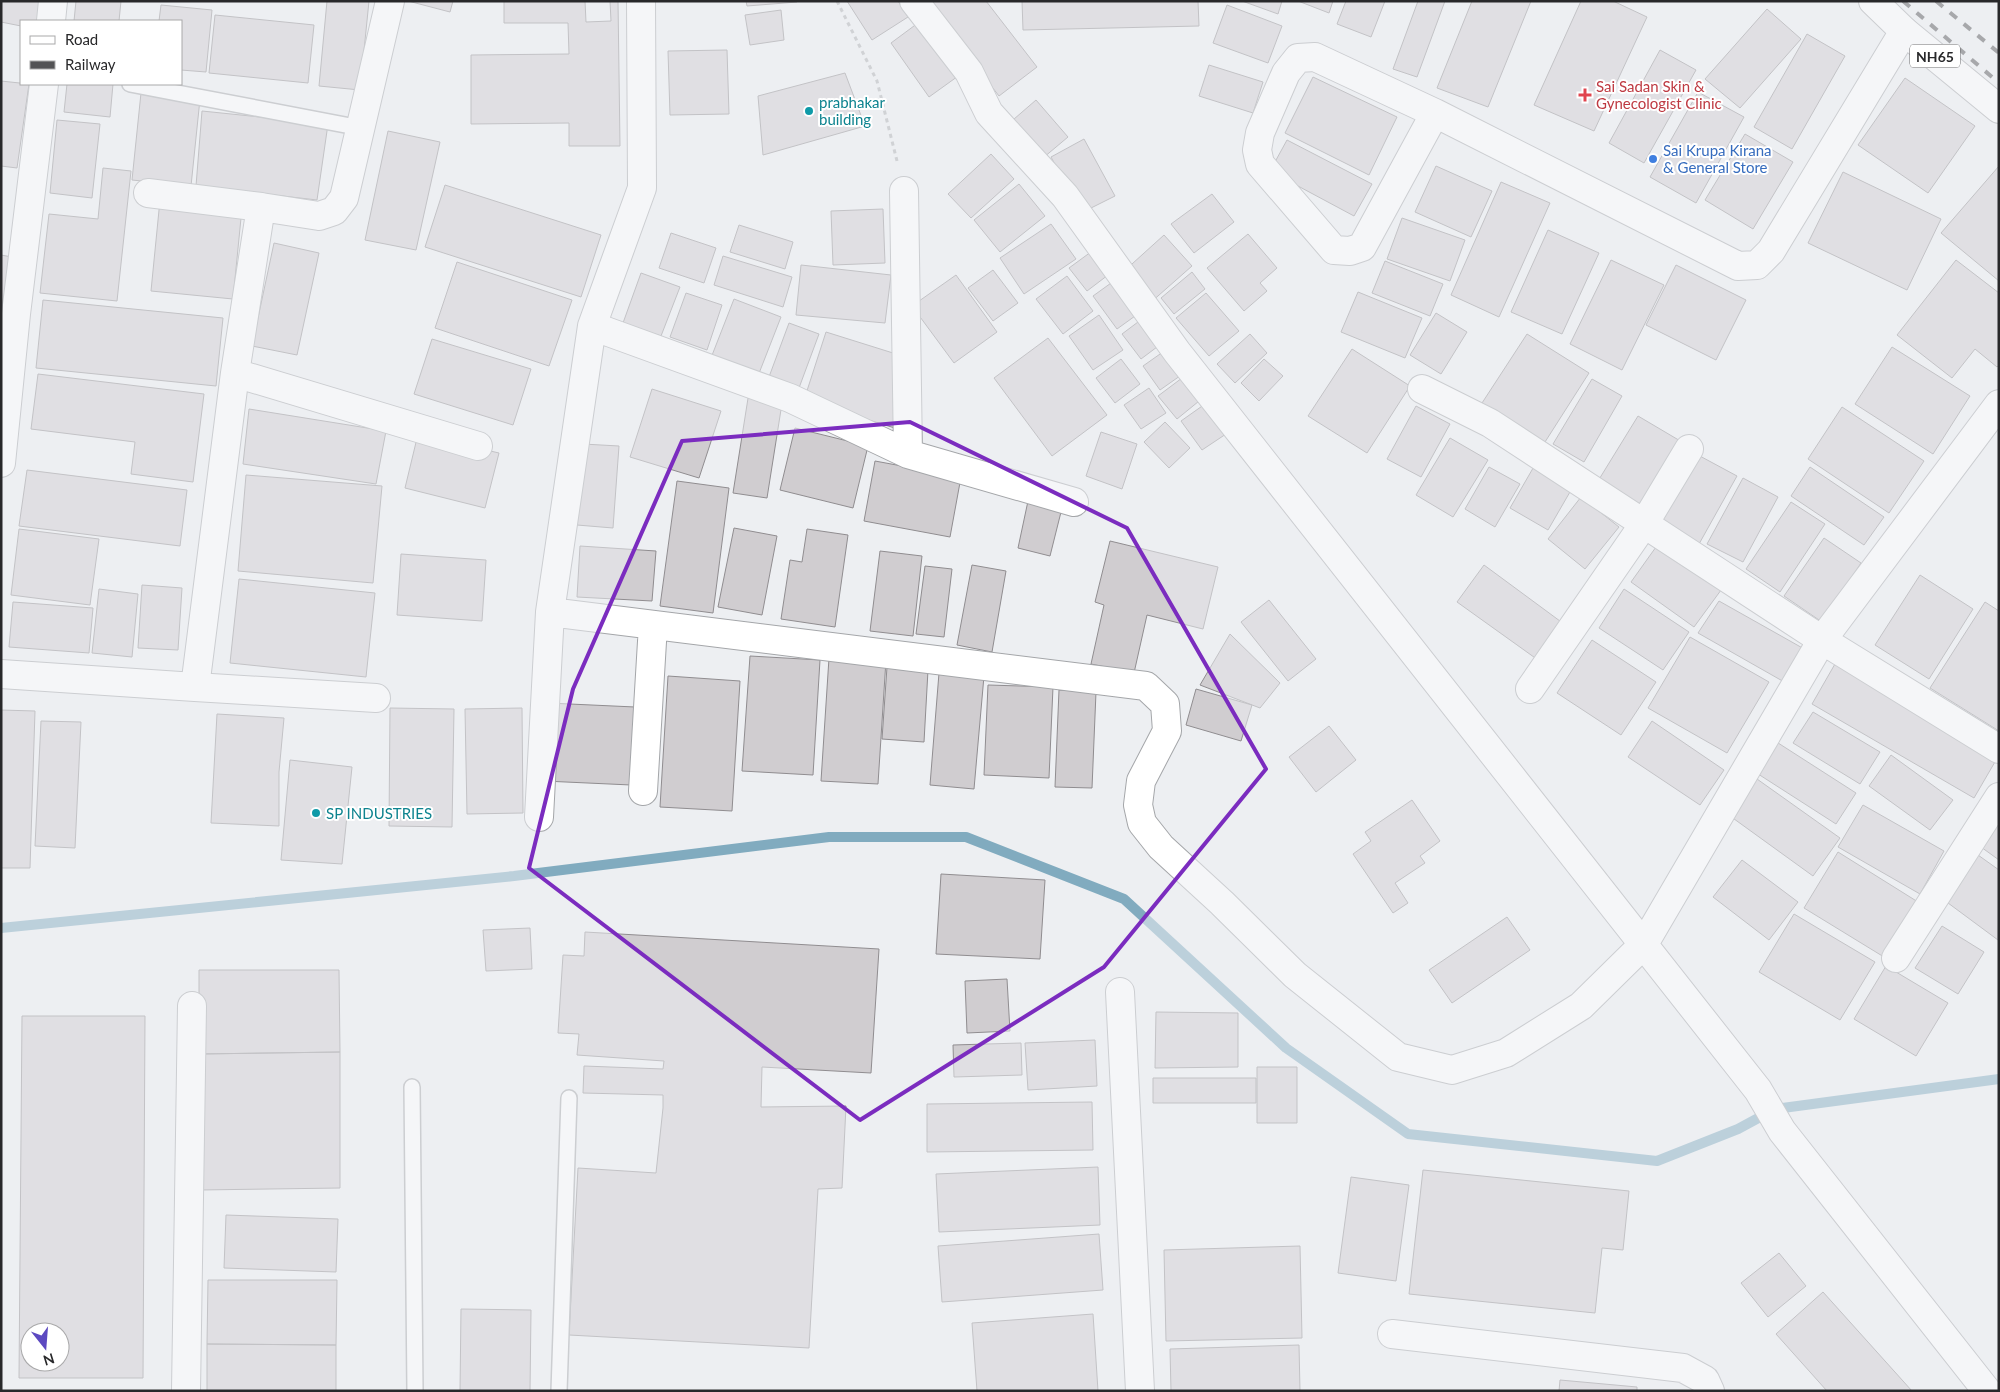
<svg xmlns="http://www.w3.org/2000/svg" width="2000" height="1392" font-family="Lato,sans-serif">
<rect width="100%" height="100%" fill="#edeff2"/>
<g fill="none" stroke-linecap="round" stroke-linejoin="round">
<path stroke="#81abbf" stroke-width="10" d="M1,928l513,-52 315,-39h137l158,62 162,149 122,86 249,27 81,-32 37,-20 224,-30"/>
</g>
<path fill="#d0cdd0" stroke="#908d90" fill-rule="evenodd" d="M1,1h39l-3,20h-16v5l-20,-4z
M76,1h45l-2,20h-45z
M327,1h42l-9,89 -41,-4z
M408,1h45l-3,11z
M504,1h81l1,21 25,-1 -1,-20h8l2,145h-51v-23l-98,1v-69l98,-1 -1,-31h-64z
M746,1h51v1l-50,4z
M847,1h51l10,16 -36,23z
M926,1h60l51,66 -38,29z
M1022,1h176l1,25 -176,4z
M1242,1h40l-4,13z
M1298,1h35l-4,12z
M1346,1h39l-14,36 -34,-13z
M1418,1h27l-28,76 -24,-8z
M1472,1h59l-43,106 -51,-19z
M1581,1h32l34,16 -53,114 -60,-26z
M161,5l51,5 -6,62 -25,-2v-49h-22z
M1227,5l55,21 -14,37 -55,-20z
M1767,9l34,30 -61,69 -35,-29z
M781,10l3,30 -34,5 -5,-30z
M215,15l99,10 -6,58 -99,-10z
M922,20l39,54 -32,23 -38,-54z
M1807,34l38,22 -53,93 -38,-22z
M727,50l2,64 -59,1 -2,-64z
M1660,50l36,20 -52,93 -35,-20z
M1209,65l54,17 -10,31 -54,-17z
M845,73l20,53 -102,29 -5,-59z
M1313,77l84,40 -28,58 -84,-42z
M1905,78l70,48 -47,67 -70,-48z
M1,81l28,3 -12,84 -16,-2z
M67,84h46l-3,33 -46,-5z
M1698,92l46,25 -48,86 -46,-26z
M141,93l59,6 -9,87 -59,-6z
M1036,100l32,37 -31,26 -31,-37z
M202,111l126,13 -11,76 -121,-14z
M57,120l43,4 -8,74 -42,-5z
M388,131l52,11 -24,108 -51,-10z
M1745,134l48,28 -40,67 -48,-29z
M1084,139l31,57 -34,17 -30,-56z
M1287,140l85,44 -18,32 -84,-45z
M991,154l23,25 -43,39 -23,-24z
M1436,166l56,25 -21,46 -56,-25z
M1999,166v115l-58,-48z
M103,168l28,3 -14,130 -77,-8 9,-79 49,5z
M1843,172l98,47 -34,71 -99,-47z
M1501,182l49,21 -51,114 -48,-22z
M1019,184l26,32 -45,36 -26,-32z
M445,185l156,50 -20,62 -156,-50z
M1212,194l22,28 -40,31 -23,-29z
M160,200l82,8 -9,91 -82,-8z
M883,209l2,54 -52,2 -2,-54z
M1402,218l63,22 -15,41 -63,-22z
M1051,224l25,35 -52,35 -24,-36z
M739,225l54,17 -8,27 -55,-17z
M1548,230l51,23 -37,81 -51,-22z
M671,233l45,15 -12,35 -45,-15z
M1248,234l29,34 -17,15 7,8 -23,20 -37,-43z
M1164,235l28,31 -42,37 -28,-30z
M274,243l45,10 -22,102 -45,-9z
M1095,249l17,23 -25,19 -18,-23z
M1,255l11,2 -10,48h-1z
M723,256l69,21 -9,30 -69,-22z
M1611,260l53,25 -42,85 -52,-26z
M1956,260l43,33v72l-2,2 -22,-18 -23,29 -55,-43z
M1385,261l58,23 -13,32 -58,-23z
M457,262l115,38 -23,66 -114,-38z
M801,265l90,10 -6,48 -89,-8z
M1676,265l70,35 -30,60 -70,-35z
M993,270l25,33 -25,18 -25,-33z
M1192,272l13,17 -31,25 -13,-16z
M641,273l39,14 -19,49 -38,-13z
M956,275l41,57 -43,31 -42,-57z
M1067,276l26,35 -30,23 -27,-35z
M1118,278l24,33 -25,18 -24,-33z
M1358,292l64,26 -17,40 -64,-26z
M686,293l36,12 -15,45 -37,-13z
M1206,293l33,38 -30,25 -33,-38z
M734,299l47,18 -25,64 -47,-18z
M43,300l180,18 -7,68 -180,-18z
M1436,313l31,19 -26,42 -31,-19z
M1099,315l24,35 -30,20 -24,-34z
M1146,316l19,25 -24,18 -19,-25z
M789,323l30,11 -23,62 -30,-11z
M826,332l67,21 5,76 -94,-29z
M1250,334l17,19 -32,30 -18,-19z
M1527,334l62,39 -44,69 -63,-39z
M1048,338l59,77 -55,41 -58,-78z
M432,339l99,30 -18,56 -99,-31z
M1170,347l17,24 -27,19 -17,-24z
M1892,347l78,49 -37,58 -78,-50z
M1352,349l58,37 -43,67 -59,-37z
M1121,359l19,25 -25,19 -19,-25z
M1264,359l19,17 -24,25 -18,-18z
M38,374l166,20 -11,88 -62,-8 4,-32 -104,-13z
M1186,375l18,22 -27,22 -19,-23z
M1592,379l30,17 -38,66 -31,-18z
M1149,388l17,25 -25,16 -17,-24z
M652,389l69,22 -22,67 -69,-21z
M749,392l34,5 -16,101 -34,-5z
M1205,404l21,30 -24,16 -21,-29z
M1416,406l34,18 -29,53 -34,-18z
M1842,407l82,54 -35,52 -81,-54z
M249,409l137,22 -10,53 -133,-20z
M1638,416l44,26 -41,65 -43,-26z
M1165,422l25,26 -21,20 -25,-26z
M795,428l73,18 -15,62 -73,-18z
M1101,432l36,12 -15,45 -36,-13z
M418,434l81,19 -14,55 -80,-20z
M1450,438l38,22 -35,57 -37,-22z
M583,444l36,2 -6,82 -36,-3z
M1698,455l39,21 -38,68 -38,-21z
M875,461l86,16 -11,60 -86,-16z
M1536,463l38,22 -26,45 -38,-22z
M1489,467l31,17 -25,43 -30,-18z
M1810,467l74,50 -20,28 -73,-49z
M27,470l160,20 -7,56 -161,-20z
M246,475l136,11 -9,97 -135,-12z
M1743,478l35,19 -35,65 -36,-18z
M677,481l52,7 -16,125 -53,-7z
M1581,497l38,30 -34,42 -37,-30z
M1028,501l34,7 -12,48 -32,-8z
M1791,502l34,22 -45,68 -34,-23z
M734,528l43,8 -15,79 -44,-8z
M19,529l80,10 -9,66 -79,-10z
M807,529l41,6 -13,92 -54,-8 9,-59 12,2z
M1824,538l37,25 -39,59 -38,-26z
M1661,540l63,46 -30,41 -63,-45z
M1110,541l108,26 -15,62 -56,-14 -13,58 -43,-9 13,-59 -9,-3z
M580,546l76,5 -4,50 -75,-4z
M880,551l42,5 -9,80 -43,-5z
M401,554l85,6 -4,61 -85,-6z
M972,565l34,6 -14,81 -35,-7z
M1484,565l80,59 -26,36 -81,-58z
M925,566l27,3 -8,68 -28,-3z
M1920,575l53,34 -44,70 -54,-34z
M239,579l136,14 -9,84 -136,-14z
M142,585l40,3 -4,62 -40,-2z
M99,589l39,5 -6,63 -40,-4z
M1624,589l65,43 -26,38 -64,-42z
M1269,600l47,59 -28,22 -47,-59z
M1719,601l87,49 -20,33 -88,-50z
M13,602l80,6 -4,45 -80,-6z
M1985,602l14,9v120l-69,-43z
M1230,634l50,49 -20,25 -60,-23z
M1690,637l79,45 -42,71 -79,-45z
M1592,640l64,42 -35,53 -64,-42z
M750,656l70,4 -7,115 -71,-4z
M1839,657l160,98 -25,43 -162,-94z
M829,658l57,2 -8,124 -57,-3z
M887,667l41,3 -4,72 -42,-3z
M939,673l45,3 -10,113 -44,-4z
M668,676l72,5 -8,130 -72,-4z
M988,685l65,2 -4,91 -65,-3z
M1196,689l56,16 -11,36 -55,-16z
M1059,690l37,2 -4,96 -37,-1z
M548,703l87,4 -4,78 -87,-4z
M390,708l64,1 -2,118 -63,-1z
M522,708l1,105 -56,1 -2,-105z
M1,710l34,1 -5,157h-29z
M1813,712l67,40 -20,32 -67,-41z
M217,714l67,4 -5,54v54l-68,-3z
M41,721l40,1 -6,126 -40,-2z
M1652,721l72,49 -24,35 -72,-48z
M1329,726l27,34 -40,32 -27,-35z
M1775,741l81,52 -20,31 -81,-52z
M1891,755l62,45 -23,30 -61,-44z
M290,760l62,7 -10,97 -61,-4z
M1757,779l83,59 -27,38 -83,-60z
M1412,800l28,41 -20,15 5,7 -30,20 13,20 -15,10 -40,-59 18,-13 -6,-9z
M1863,805l81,46 -24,43 -82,-47z
M1999,819v41l-25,-18z
M1838,852l80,50 -34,55 -80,-49z
M1978,855l21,15 -1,70 -54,-40z
M1742,860l56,42 -29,38 -56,-43z
M941,874l104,6 -5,79 -104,-5z
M1794,914l81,48 -35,58 -81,-48z
M1507,917l23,33 -78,53 -23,-33z
M1942,926l42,26 -26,42 -43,-26z
M530,928l2,41 -46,2 -3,-41z
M585,932l294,17 -8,124 -109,-6 -1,40 85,-1 -4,82 -24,1 -9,159 -240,-13 9,-167 78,5 7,-65v-13l-80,-2 1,-27 79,3 1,-8 -87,-6 2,-21 -21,-1 5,-78 21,1z
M1886,966l62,37 -32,53 -62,-37z
M199,970h140l1,82 -141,2z
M1007,979l3,52 -43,2 -2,-52z
M1156,1012l82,1v54l-83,1z
M22,1016h123l-2,362h-124zM30,1332h30v30h-30z
M1095,1040l2,46 -69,4 -3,-47z
M1021,1043l1,32 -68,2 -1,-32z
M340,1052v136l-140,2 -1,-136z
M1257,1067h40v56h-40z
M1153,1078h103v25h-103z
M1092,1102l1,48 -166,2v-48z
M1098,1167l2,58 -161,7 -3,-58z
M1423,1170l206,21 -6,59 -21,-2 -7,65 -186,-19z
M1351,1177l58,8 -13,96 -58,-8z
M226,1215l112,4 -2,53 -112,-4z
M1099,1234l4,56 -161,12 -4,-56z
M1300,1246l2,92 -136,3 -2,-91z
M1779,1253l27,33 -38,31 -27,-34z
M208,1280h129l-1,65 -129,-1z
M1823,1292l89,99h-85l-51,-57z
M461,1309l70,1 -1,81h-70z
M1093,1314l5,77h-121l-5,-68z
M207,1344l129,1v46h-129z
M1299,1345l1,46h-129l-1,-42z
M1560,1380l77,7v4h-78z"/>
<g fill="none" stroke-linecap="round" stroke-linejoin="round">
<defs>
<path id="lane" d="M130,84l231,44
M412,1087l3,304
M559,1391l10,-293"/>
<path id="street" d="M914,1l55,71 20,41 76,83 112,156 581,738 24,41 205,260
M51,21l2,-20
M1435,113l-73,134 -12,4 -16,-1 -74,-86 -3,-14 3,-17 26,-60 12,-15 17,-1 120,56 303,153 19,-1 14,-14 133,-220
M904,191l4,263
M148,193l113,14
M592,326l198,72 118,56 166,48
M235,373l243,73
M1422,389l68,34 332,217 177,109
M1,463l15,-149 28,-230
M550,612l596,74 19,18 2,27 -26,50 -3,24 4,18 19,24 61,56 73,72 103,82 54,13 54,-17 75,-47 63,-62 178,-304 177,-236
M1,674l194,13 40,-314 26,-166 58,9 15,-5 10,-13 46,-197
M195,687l181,11
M1530,689l114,-165 45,-75
M643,791l10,-166
M539,817l11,-205 42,-286 50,-138 -1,-187
M1896,958l103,-161
M1120,992l20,399
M1392,1334l291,34 22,12 5,11
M186,1391l6,-385"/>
<path id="highway" d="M1873,1l31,30 95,78"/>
</defs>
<use href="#lane" stroke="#a4a6a9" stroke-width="18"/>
<use href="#street" stroke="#a4a6a9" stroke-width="30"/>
<use href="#highway" stroke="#a4a6a9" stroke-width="30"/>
<path stroke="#aeb0b2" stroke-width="3" stroke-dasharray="4 4" stroke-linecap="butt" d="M837,1l40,80 20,80"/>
<use href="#lane" stroke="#fff" stroke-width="15"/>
<use href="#street" stroke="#fff" stroke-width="28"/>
<use href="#highway" stroke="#fff" stroke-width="28"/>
<path stroke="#535355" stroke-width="4" stroke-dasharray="9 9" stroke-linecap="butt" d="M1903,1l96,82
M1936,1l63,52"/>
</g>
<path d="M0 0H2000V1392H0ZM910,422l217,106 139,241 -162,198 -244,153 -331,-252 44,-179 109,-248z" fill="#edeff2" fill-opacity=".55" fill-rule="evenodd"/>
<path fill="none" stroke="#7b2cbf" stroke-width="4" stroke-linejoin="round" d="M910,422l217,106 139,241 -162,198 -244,153 -331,-252 44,-179 109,-248z"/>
<path fill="#e0444e" stroke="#fff" stroke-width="2" d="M1582.5 87.5h5v5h5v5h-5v5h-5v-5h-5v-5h5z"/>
<g fill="#0f9aa8" stroke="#fff" stroke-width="2">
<circle cx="809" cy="111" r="5"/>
<circle cx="316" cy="813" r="5"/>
</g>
<circle fill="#3f7fe0" stroke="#fff" stroke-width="2" cx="1653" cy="159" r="5"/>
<g text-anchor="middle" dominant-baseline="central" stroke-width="4" stroke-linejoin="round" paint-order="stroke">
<rect fill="#fff" stroke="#68686a" stroke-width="1" x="1910" y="44.5" width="50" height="23" rx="4"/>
<g font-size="14" font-weight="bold" fill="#28282a">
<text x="1935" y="56">NH65</text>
</g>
<g font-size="15" fill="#be3a42" stroke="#fff" text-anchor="start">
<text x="1596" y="86">Sai Sadan Skin &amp;<tspan x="1596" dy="17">Gynecologist Clinic</tspan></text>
</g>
<g font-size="15" fill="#0d838f" stroke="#fff" text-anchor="start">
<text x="819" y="102">prabhakar<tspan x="819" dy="17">building</tspan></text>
<text x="326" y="813">SP INDUSTRIES</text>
</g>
<g font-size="15" fill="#366cbe" stroke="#fff" text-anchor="start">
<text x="1663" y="150">Sai Krupa Kirana<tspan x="1663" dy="17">&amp; General Store</tspan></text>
</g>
</g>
<rect width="2000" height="1392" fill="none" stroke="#28282a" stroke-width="5"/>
<rect x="20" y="20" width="162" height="65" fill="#ffffff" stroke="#a9a9aa"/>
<rect x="30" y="36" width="25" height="8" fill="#ffffff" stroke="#a9a9aa"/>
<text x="65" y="45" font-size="15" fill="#28282a">Road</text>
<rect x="30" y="61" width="25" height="8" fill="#535355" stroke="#a9a9aa"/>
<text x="65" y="70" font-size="15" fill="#28282a">Railway</text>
<g transform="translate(45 1347) rotate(163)"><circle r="24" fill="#ffffff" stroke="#a9a9aa"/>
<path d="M0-4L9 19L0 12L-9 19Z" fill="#5c49c1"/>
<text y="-8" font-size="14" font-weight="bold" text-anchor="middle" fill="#28282a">N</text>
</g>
</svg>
